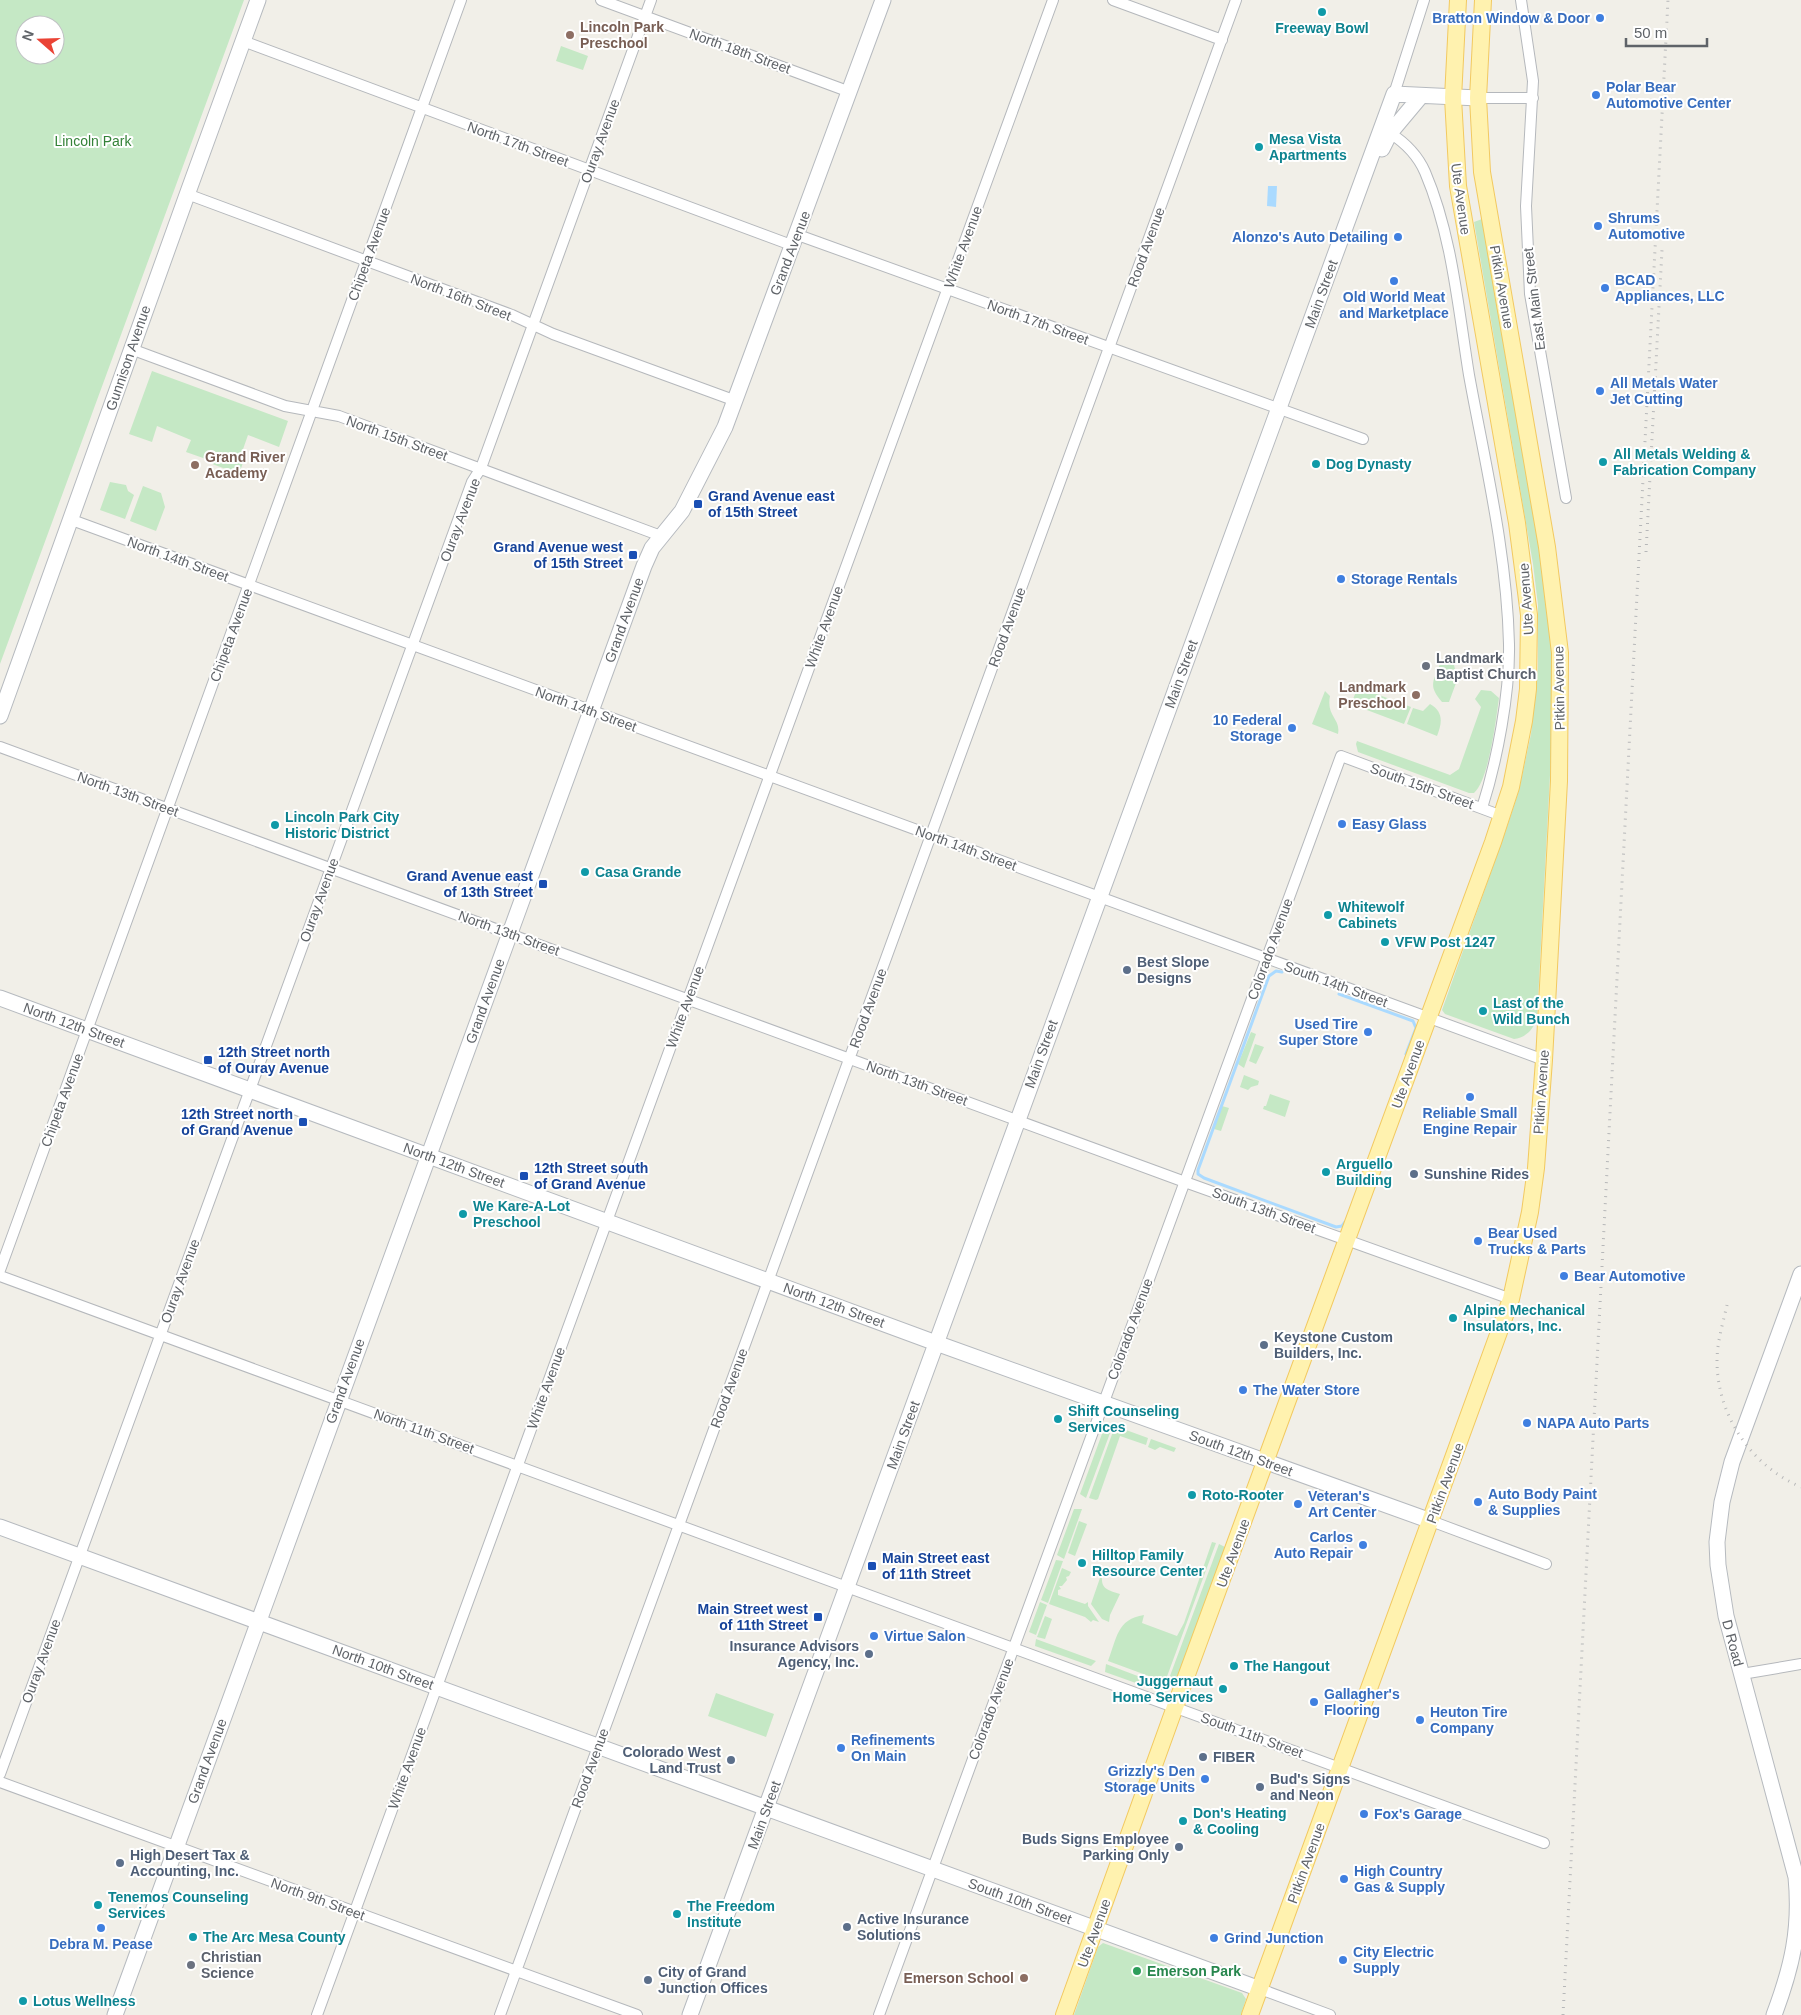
<svg xmlns="http://www.w3.org/2000/svg" width="1801" height="2015" font-family="Arial,sans-serif">
<rect width="100%" height="100%" fill="#f1efe8"/>
<path fill="#c5e8c5" fill-rule="evenodd" d="M0,0h244l-244,664zM25,25h30v30h-30z
M561,46l27,10 -5,14 -27,-9z
M1482,219l41,230 24,149 5,54 1,67 -16,300c-4,11 -12,19 -23,20l-69,-25 -3,-4 64,-180 13,-40 12,-56 7,-66v-63l-5,-41 -59,-342z
M152,371l136,50 -9,26 -31,-12 -7,20 4,2 -6,17 -32,-12 -1,-3 -20,-7 5,-12 -34,-14 -5,16 -23,-8z
M110,482l16,3 2,6 6,4 -9,24 -25,-9z
M143,486l18,7 4,14 -9,24 -26,-10z
M1444,662l10,3 2,8 3,2 -10,27h-7c-14,-16 -9,-20 -2,-38z
M1358,687l53,20 -7,17 -53,-20z
M1481,690l10,1 8,7c-3,21 -10,82 -25,95h-5l-111,-41 -2,-8 1,-3 93,34 9,-6 22,-62 -6,-8z
M1325,691l5,5c-4,21 11,22 8,38l-26,-10z
M1430,704c14,8 12,19 7,32l-30,-12 6,-16 10,3z
M1251,1032l5,2 -12,34 -6,-4z
M1255,1044l9,3 -8,17 -7,-3z
M1244,1075l15,6 -1,4 -7,2 -3,3 -8,-3z
M1270,1094l20,7 -5,16 -22,-8 1,-3h2z
M1222,1106l7,2 -8,23 -7,-2z
M1106,1423l7,2 -27,73 -6,-4z
M1115,1426l33,12 -2,7 -26,-9 -22,63 -2,1 -7,-2z
M1151,1439l25,9 -2,4 -14,-5 -5,3 -7,-3z
M1074,1509h8l-18,50 -7,-4z
M1079,1521l8,3 -12,32 -7,-3z
M1212,1542l4,1 -51,139 -57,-21c9,-23 9,-42 36,-46l-2,8 35,13 7,-13z
M1219,1544l6,3 -51,139 -7,-2z
M1056,1560l7,1 -15,42 -7,-3z
M1062,1568l9,4 -2,4 -3,1 1,3 -5,6h-3l2,3 -3,1v5l27,9 3,-2v4l11,16 -6,-2 -2,2 -6,-5 -36,-13z
M1100,1578h2c-1,12 9,13 18,16l-10,21 -1,7 -7,-3 -11,-15z
M1040,1602l7,3 -11,30 -7,-3z
M1045,1616l7,3 -7,20 -8,-2z
M1036,1639l60,22 -5,5 -56,-20z
M1106,1664l58,22 -3,6 -56,-20z
M716,1693l58,21 -8,23 -58,-21z
M1103,1943l139,50 4,6 -5,16h-167l24,-68z"/>
<path fill="#aadaff" d="M1268,186h9l-1,21 -9,-1z"/>
<g fill="none" stroke-linecap="round" stroke-linejoin="round">
<path stroke="#aadaff" stroke-width="3" d="M1282,972l-6,-1 -7,5 -71,194v4l6,4 132,49 6,-1 3,-4
M1339,994l74,27 3,7 -10,26"/>
<defs>
<path id="street" d="M601,0l249,92
M1113,0l109,40
M1521,0l12,81 -7,125 4,88 36,204
M243,41l551,205
M1394,94l30,-94
M1478,98h55
M1390,133c14,9 28,23 35,39 27,63 33,135 44,203 16,88 38,178 40,269 1,49 -12,117 -27,164
M187,194l325,121 41,19 183,67
M798,235l565,204
M131,349l154,57 54,10 322,120
M72,520l1472,540
M0,747l1185,435 326,117
M0,1270l461,-1270
M0,1276l1544,567
M1431,1521l115,43
M1742,1674l59,-10
M0,1774l472,-1292 9,-14 170,-468
M0,1782l637,233
M1260,1989l70,26
M317,2015l736,-2015
M500,2015l736,-2015
M879,2015l462,-1259 161,60"/>
<path id="secondary" d="M1382,149l8,-16 31,-37
M0,716c87,-238 170,-478 258,-716
M0,998l936,345 495,178
M0,1527l1260,462
M115,2015l529,-1449 8,-18 30,-37 43,-84 158,-427
M690,2015l704,-1921 84,4
M1774,2015c18,-48 27,-86 22,-138l-70,-261 -8,-51 -1,-23 5,-40 10,-40 69,-188"/>
<path id="primary" d="M1064,2015l111,-308 318,-865 18,-55 13,-66 4,-32 1,-74 -12,-92 -59,-337 -5,-88 5,-98
M1250,2015l261,-716 19,-87 6,-44 8,-108 15,-279 1,-128 -13,-106 -65,-375 -4,-74 5,-98"/>
</defs>
<use href="#street" stroke="#b5b8bc" stroke-width="12"/>
<use href="#secondary" stroke="#b6babf" stroke-width="17"/>
<use href="#primary" stroke="#f2c960" stroke-width="18"/>
<use href="#street" stroke="#fff" stroke-width="10"/>
<use href="#secondary" stroke="#fff" stroke-width="15"/>
<use href="#primary" stroke="#fff2af" stroke-width="16"/>
<path stroke="#b6b7b8" stroke-width="3" stroke-dasharray="1 6" stroke-linecap="butt" d="M1646,552l16,-302
M1727,1305c-4,18 -10,37 -10,56 0,54 34,105 84,126
M1563,2015l105,-2015"/>
</g>
<g fill="#0f9aa8" stroke="#fff" stroke-width="2">
<circle cx="1322" cy="12" r="5"/>
<circle cx="1259" cy="147" r="5"/>
<circle cx="1603" cy="462" r="5"/>
<circle cx="1316" cy="464" r="5"/>
<circle cx="275" cy="825" r="5"/>
<circle cx="585" cy="872" r="5"/>
<circle cx="1328" cy="915" r="5"/>
<circle cx="1385" cy="942" r="5"/>
<circle cx="1483" cy="1011" r="5"/>
<circle cx="1326" cy="1172" r="5"/>
<circle cx="463" cy="1214" r="5"/>
<circle cx="1453" cy="1318" r="5"/>
<circle cx="1058" cy="1419" r="5"/>
<circle cx="1192" cy="1495" r="5"/>
<circle cx="1082" cy="1563" r="5"/>
<circle cx="1234" cy="1666" r="5"/>
<circle cx="1223" cy="1689" r="5"/>
<circle cx="1183" cy="1821" r="5"/>
<circle cx="98" cy="1905" r="5"/>
<circle cx="677" cy="1914" r="5"/>
<circle cx="193" cy="1937" r="5"/>
<circle cx="23" cy="2001" r="5"/>
</g>
<g fill="#3f7fe0" stroke="#fff" stroke-width="2">
<circle cx="1600" cy="18" r="5"/>
<circle cx="1596" cy="95" r="5"/>
<circle cx="1598" cy="226" r="5"/>
<circle cx="1398" cy="237" r="5"/>
<circle cx="1394" cy="281" r="5"/>
<circle cx="1605" cy="288" r="5"/>
<circle cx="1600" cy="391" r="5"/>
<circle cx="1341" cy="579" r="5"/>
<circle cx="1292" cy="728" r="5"/>
<circle cx="1342" cy="824" r="5"/>
<circle cx="1368" cy="1032" r="5"/>
<circle cx="1470" cy="1097" r="5"/>
<circle cx="1478" cy="1241" r="5"/>
<circle cx="1564" cy="1276" r="5"/>
<circle cx="1243" cy="1390" r="5"/>
<circle cx="1527" cy="1423" r="5"/>
<circle cx="1478" cy="1502" r="5"/>
<circle cx="1298" cy="1504" r="5"/>
<circle cx="1363" cy="1545" r="5"/>
<circle cx="874" cy="1636" r="5"/>
<circle cx="1314" cy="1702" r="5"/>
<circle cx="1420" cy="1720" r="5"/>
<circle cx="841" cy="1748" r="5"/>
<circle cx="1205" cy="1779" r="5"/>
<circle cx="1364" cy="1814" r="5"/>
<circle cx="1344" cy="1879" r="5"/>
<circle cx="101" cy="1928" r="5"/>
<circle cx="1214" cy="1938" r="5"/>
<circle cx="1343" cy="1960" r="5"/>
</g>
<g fill="#8d6e63" stroke="#fff" stroke-width="2">
<circle cx="570" cy="35" r="5"/>
<circle cx="195" cy="465" r="5"/>
<circle cx="1416" cy="695" r="5"/>
<circle cx="1024" cy="1978" r="5"/>
</g>
<g fill="#1a4fb4" stroke="#fff" stroke-width="2">
<rect x="693" y="499" width="10" height="10" rx="2.5"/>
<rect x="628" y="550" width="10" height="10" rx="2.5"/>
<rect x="538" y="879" width="10" height="10" rx="2.5"/>
<rect x="203" y="1055" width="10" height="10" rx="2.5"/>
<rect x="298" y="1117" width="10" height="10" rx="2.5"/>
<rect x="519" y="1171" width="10" height="10" rx="2.5"/>
<rect x="867" y="1561" width="10" height="10" rx="2.5"/>
<rect x="813" y="1612" width="10" height="10" rx="2.5"/>
</g>
<g fill="#6b7280" stroke="#fff" stroke-width="2">
<circle cx="1426" cy="666" r="5"/>
<circle cx="191" cy="1965" r="5"/>
</g>
<g fill="#5c6f8a" stroke="#fff" stroke-width="2">
<circle cx="1127" cy="970" r="5"/>
<circle cx="1414" cy="1174" r="5"/>
<circle cx="1264" cy="1345" r="5"/>
<circle cx="869" cy="1654" r="5"/>
<circle cx="1203" cy="1757" r="5"/>
<circle cx="731" cy="1760" r="5"/>
<circle cx="1260" cy="1787" r="5"/>
<circle cx="1179" cy="1847" r="5"/>
<circle cx="120" cy="1863" r="5"/>
<circle cx="847" cy="1927" r="5"/>
<circle cx="648" cy="1980" r="5"/>
</g>
<circle fill="#2e9e5b" stroke="#fff" stroke-width="2" cx="1137" cy="1971" r="5"/>
<g text-anchor="middle" dominant-baseline="central" stroke-width="4" stroke-linejoin="round" paint-order="stroke">
<g font-size="14" font-weight="bold" fill="#366cbe" stroke="#fff" text-anchor="start">
<text x="1590" y="18" text-anchor="end">Bratton Window &amp; Door</text>
<text x="1606" y="87">Polar Bear<tspan x="1606" dy="16">Automotive Center</tspan></text>
<text x="1608" y="218">Shrums<tspan x="1608" dy="16">Automotive</tspan></text>
<text x="1388" y="237" text-anchor="end">Alonzo's Auto Detailing</text>
<text x="1615" y="280">BCAD<tspan x="1615" dy="16">Appliances, LLC</tspan></text>
<text x="1394" y="297" text-anchor="middle">Old World Meat<tspan x="1394" dy="16">and Marketplace</tspan></text>
<text x="1610" y="383">All Metals Water<tspan x="1610" dy="16">Jet Cutting</tspan></text>
<text x="1351" y="579">Storage Rentals</text>
<text x="1282" y="720" text-anchor="end">10 Federal<tspan x="1282" dy="16">Storage</tspan></text>
<text x="1352" y="824">Easy Glass</text>
<text x="1358" y="1024" text-anchor="end">Used Tire<tspan x="1358" dy="16">Super Store</tspan></text>
<text x="1470" y="1113" text-anchor="middle">Reliable Small<tspan x="1470" dy="16">Engine Repair</tspan></text>
<text x="1488" y="1233">Bear Used<tspan x="1488" dy="16">Trucks &amp; Parts</tspan></text>
<text x="1574" y="1276">Bear Automotive</text>
<text x="1253" y="1390">The Water Store</text>
<text x="1537" y="1423">NAPA Auto Parts</text>
<text x="1488" y="1494">Auto Body Paint<tspan x="1488" dy="16">&amp; Supplies</tspan></text>
<text x="1308" y="1496">Veteran's<tspan x="1308" dy="16">Art Center</tspan></text>
<text x="1353" y="1537" text-anchor="end">Carlos<tspan x="1353" dy="16">Auto Repair</tspan></text>
<text x="884" y="1636">Virtue Salon</text>
<text x="1324" y="1694">Gallagher's<tspan x="1324" dy="16">Flooring</tspan></text>
<text x="1430" y="1712">Heuton Tire<tspan x="1430" dy="16">Company</tspan></text>
<text x="851" y="1740">Refinements<tspan x="851" dy="16">On Main</tspan></text>
<text x="1195" y="1771" text-anchor="end">Grizzly's Den<tspan x="1195" dy="16">Storage Units</tspan></text>
<text x="1374" y="1814">Fox's Garage</text>
<text x="1354" y="1871">High Country<tspan x="1354" dy="16">Gas &amp; Supply</tspan></text>
<text x="1224" y="1938">Grind Junction</text>
<text x="101" y="1944" text-anchor="middle">Debra M. Pease</text>
<text x="1353" y="1952">City Electric<tspan x="1353" dy="16">Supply</tspan></text>
</g>
<g font-size="14" font-weight="bold" fill="#785e54" stroke="#fff" text-anchor="start">
<text x="580" y="27">Lincoln Park<tspan x="580" dy="16">Preschool</tspan></text>
<text x="205" y="457">Grand River<tspan x="205" dy="16">Academy</tspan></text>
<text x="1406" y="687" text-anchor="end">Landmark<tspan x="1406" dy="16">Preschool</tspan></text>
<text x="1014" y="1978" text-anchor="end">Emerson School</text>
</g>
<g font-size="14" font-weight="bold" fill="#0d838f" stroke="#fff" text-anchor="start">
<text x="1322" y="28" text-anchor="middle">Freeway Bowl</text>
<text x="1269" y="139">Mesa Vista<tspan x="1269" dy="16">Apartments</tspan></text>
<text x="1613" y="454">All Metals Welding &amp;<tspan x="1613" dy="16">Fabrication Company</tspan></text>
<text x="1326" y="464">Dog Dynasty</text>
<text x="285" y="817">Lincoln Park City<tspan x="285" dy="16">Historic District</tspan></text>
<text x="595" y="872">Casa Grande</text>
<text x="1338" y="907">Whitewolf<tspan x="1338" dy="16">Cabinets</tspan></text>
<text x="1395" y="942">VFW Post 1247</text>
<text x="1493" y="1003">Last of the<tspan x="1493" dy="16">Wild Bunch</tspan></text>
<text x="1336" y="1164">Arguello<tspan x="1336" dy="16">Building</tspan></text>
<text x="473" y="1206">We Kare-A-Lot<tspan x="473" dy="16">Preschool</tspan></text>
<text x="1463" y="1310">Alpine Mechanical<tspan x="1463" dy="16">Insulators, Inc.</tspan></text>
<text x="1068" y="1411">Shift Counseling<tspan x="1068" dy="16">Services</tspan></text>
<text x="1202" y="1495">Roto-Rooter</text>
<text x="1092" y="1555">Hilltop Family<tspan x="1092" dy="16">Resource Center</tspan></text>
<text x="1244" y="1666">The Hangout</text>
<text x="1213" y="1681" text-anchor="end">Juggernaut<tspan x="1213" dy="16">Home Services</tspan></text>
<text x="1193" y="1813">Don's Heating<tspan x="1193" dy="16">&amp; Cooling</tspan></text>
<text x="108" y="1897">Tenemos Counseling<tspan x="108" dy="16">Services</tspan></text>
<text x="687" y="1906">The Freedom<tspan x="687" dy="16">Institute</tspan></text>
<text x="203" y="1937">The Arc Mesa County</text>
<text x="33" y="2001">Lotus Wellness</text>
</g>
<g font-size="14" fill="#5f6368" stroke="#fff">
<text transform="translate(740 51) rotate(20)">North 18th Street</text>
<text transform="translate(600 141) rotate(-70)">Ouray Avenue</text>
<text transform="translate(518 144) rotate(20)">North 17th Street</text>
<text transform="translate(1461 199) rotate(82)">Ute Avenue</text>
<text transform="translate(963 247) rotate(-70)">White Avenue</text>
<text transform="translate(1146 247) rotate(-70)">Rood Avenue</text>
<text transform="translate(790 253) rotate(-69)">Grand Avenue</text>
<text transform="translate(369 254) rotate(-70)">Chipeta Avenue</text>
<text transform="translate(1502 287) rotate(80)">Pitkin Avenue</text>
<text transform="translate(1321 294) rotate(-70)">Main Street</text>
<text transform="translate(461 297) rotate(21)">North 16th Street</text>
<text transform="translate(1534 299) rotate(-97)">East Main Street</text>
<text transform="translate(1038 322) rotate(20)">North 17th Street</text>
<text transform="translate(128 358) rotate(-71)">Gunnison Avenue</text>
<text transform="translate(397 438) rotate(20)">North 15th Street</text>
<text transform="translate(460 520) rotate(-69)">Ouray Avenue</text>
<text transform="translate(178 559) rotate(20)">North 14th Street</text>
<text transform="translate(1526 599) rotate(-94)">Ute Avenue</text>
<text transform="translate(624 620) rotate(-70)">Grand Avenue</text>
<text transform="translate(824 627) rotate(-70)">White Avenue</text>
<text transform="translate(1007 627) rotate(-70)">Rood Avenue</text>
<text transform="translate(231 635) rotate(-70)">Chipeta Avenue</text>
<text transform="translate(1181 674) rotate(-70)">Main Street</text>
<text transform="translate(1559 688) rotate(-91)">Pitkin Avenue</text>
<text transform="translate(586 709) rotate(20)">North 14th Street</text>
<text transform="translate(1422 786) rotate(20)">South 15th Street</text>
<text transform="translate(128 794) rotate(20)">North 13th Street</text>
<text transform="translate(966 848) rotate(20)">North 14th Street</text>
<text transform="translate(319 900) rotate(-70)">Ouray Avenue</text>
<text transform="translate(509 933) rotate(20)">North 13th Street</text>
<text transform="translate(1270 949) rotate(-70)">Colorado Avenue</text>
<text transform="translate(1336 984) rotate(20)">South 14th Street</text>
<text transform="translate(485 1001) rotate(-70)">Grand Avenue</text>
<text transform="translate(685 1007) rotate(-70)">White Avenue</text>
<text transform="translate(868 1008) rotate(-70)">Rood Avenue</text>
<text transform="translate(74 1025) rotate(20)">North 12th Street</text>
<text transform="translate(1041 1054) rotate(-70)">Main Street</text>
<text transform="translate(1408 1074) rotate(-70)">Ute Avenue</text>
<text transform="translate(917 1083) rotate(20)">North 13th Street</text>
<text transform="translate(1541 1092) rotate(-86)">Pitkin Avenue</text>
<text transform="translate(62 1100) rotate(-70)">Chipeta Avenue</text>
<text transform="translate(454 1165) rotate(20)">North 12th Street</text>
<text transform="translate(1264 1210) rotate(20)">South 13th Street</text>
<text transform="translate(180 1281) rotate(-70)">Ouray Avenue</text>
<text transform="translate(834 1305) rotate(20)">North 12th Street</text>
<text transform="translate(1130 1329) rotate(-70)">Colorado Avenue</text>
<text transform="translate(345 1381) rotate(-70)">Grand Avenue</text>
<text transform="translate(546 1388) rotate(-70)">White Avenue</text>
<text transform="translate(729 1388) rotate(-70)">Rood Avenue</text>
<text transform="translate(424 1431) rotate(20)">North 11th Street</text>
<text transform="translate(903 1435) rotate(-70)">Main Street</text>
<text transform="translate(1241 1453) rotate(20)">South 12th Street</text>
<text transform="translate(1445 1483) rotate(-70)">Pitkin Avenue</text>
<text transform="translate(1233 1553) rotate(-70)">Ute Avenue</text>
<text transform="translate(1733 1643) rotate(75)">D Road</text>
<text transform="translate(41 1661) rotate(-70)">Ouray Avenue</text>
<text transform="translate(383 1667) rotate(20)">North 10th Street</text>
<text transform="translate(991 1709) rotate(-70)">Colorado Avenue</text>
<text transform="translate(1252 1735) rotate(20)">South 11th Street</text>
<text transform="translate(207 1761) rotate(-70)">Grand Avenue</text>
<text transform="translate(407 1768) rotate(-70)">White Avenue</text>
<text transform="translate(590 1768) rotate(-70)">Rood Avenue</text>
<text transform="translate(764 1815) rotate(-70)">Main Street</text>
<text transform="translate(1306 1863) rotate(-70)">Pitkin Avenue</text>
<text transform="translate(318 1899) rotate(20)">North 9th Street</text>
<text transform="translate(1020 1901) rotate(20)">South 10th Street</text>
<text transform="translate(1094 1933) rotate(-70)">Ute Avenue</text>
</g>
<g font-size="14" fill="#348238" stroke="#fff">
<text x="93" y="141">Lincoln Park</text>
</g>
<g font-size="14" font-weight="bold" fill="#164399" stroke="#fff" text-anchor="start">
<text x="708" y="496">Grand Avenue east<tspan x="708" dy="16">of 15th Street</tspan></text>
<text x="623" y="547" text-anchor="end">Grand Avenue west<tspan x="623" dy="16">of 15th Street</tspan></text>
<text x="533" y="876" text-anchor="end">Grand Avenue east<tspan x="533" dy="16">of 13th Street</tspan></text>
<text x="218" y="1052">12th Street north<tspan x="218" dy="16">of Ouray Avenue</tspan></text>
<text x="293" y="1114" text-anchor="end">12th Street north<tspan x="293" dy="16">of Grand Avenue</tspan></text>
<text x="534" y="1168">12th Street south<tspan x="534" dy="16">of Grand Avenue</tspan></text>
<text x="882" y="1558">Main Street east<tspan x="882" dy="16">of 11th Street</tspan></text>
<text x="808" y="1609" text-anchor="end">Main Street west<tspan x="808" dy="16">of 11th Street</tspan></text>
</g>
<g font-size="14" font-weight="bold" fill="#5b616d" stroke="#fff" text-anchor="start">
<text x="1436" y="658">Landmark<tspan x="1436" dy="16">Baptist Church</tspan></text>
<text x="201" y="1957">Christian<tspan x="201" dy="16">Science</tspan></text>
</g>
<g font-size="14" font-weight="bold" fill="#4e5e75" stroke="#fff" text-anchor="start">
<text x="1137" y="962">Best Slope<tspan x="1137" dy="16">Designs</tspan></text>
<text x="1424" y="1174">Sunshine Rides</text>
<text x="1274" y="1337">Keystone Custom<tspan x="1274" dy="16">Builders, Inc.</tspan></text>
<text x="859" y="1646" text-anchor="end">Insurance Advisors<tspan x="859" dy="16">Agency, Inc.</tspan></text>
<text x="721" y="1752" text-anchor="end">Colorado West<tspan x="721" dy="16">Land Trust</tspan></text>
<text x="1213" y="1757">FIBER</text>
<text x="1270" y="1779">Bud's Signs<tspan x="1270" dy="16">and Neon</tspan></text>
<text x="1169" y="1839" text-anchor="end">Buds Signs Employee<tspan x="1169" dy="16">Parking Only</tspan></text>
<text x="130" y="1855">High Desert Tax &amp;<tspan x="130" dy="16">Accounting, Inc.</tspan></text>
<text x="857" y="1919">Active Insurance<tspan x="857" dy="16">Solutions</tspan></text>
<text x="658" y="1972">City of Grand<tspan x="658" dy="16">Junction Offices</tspan></text>
</g>
<g font-size="14" font-weight="bold" fill="#27864d" stroke="#fff" text-anchor="start">
<text x="1147" y="1971">Emerson Park</text>
</g>
</g>
<g transform="translate(40 40) rotate(290)"><circle r="24" fill="#ffffff" stroke="#bfc1c3"/>
<path d="M0-4L9 19L0 12L-9 19Z" fill="#ea4335"/>
<text y="-8" font-size="14" font-weight="bold" text-anchor="middle" fill="#5f6368">N</text>
</g>
<path d="M1626 38v8h81v-8" fill="none" stroke="#5f6368" stroke-width="2.5"/>
<text x="1634" y="38" font-size="15" fill="#5f6368" stroke="#ffffff" stroke-width="4" paint-order="stroke">50 m</text>
</svg>
